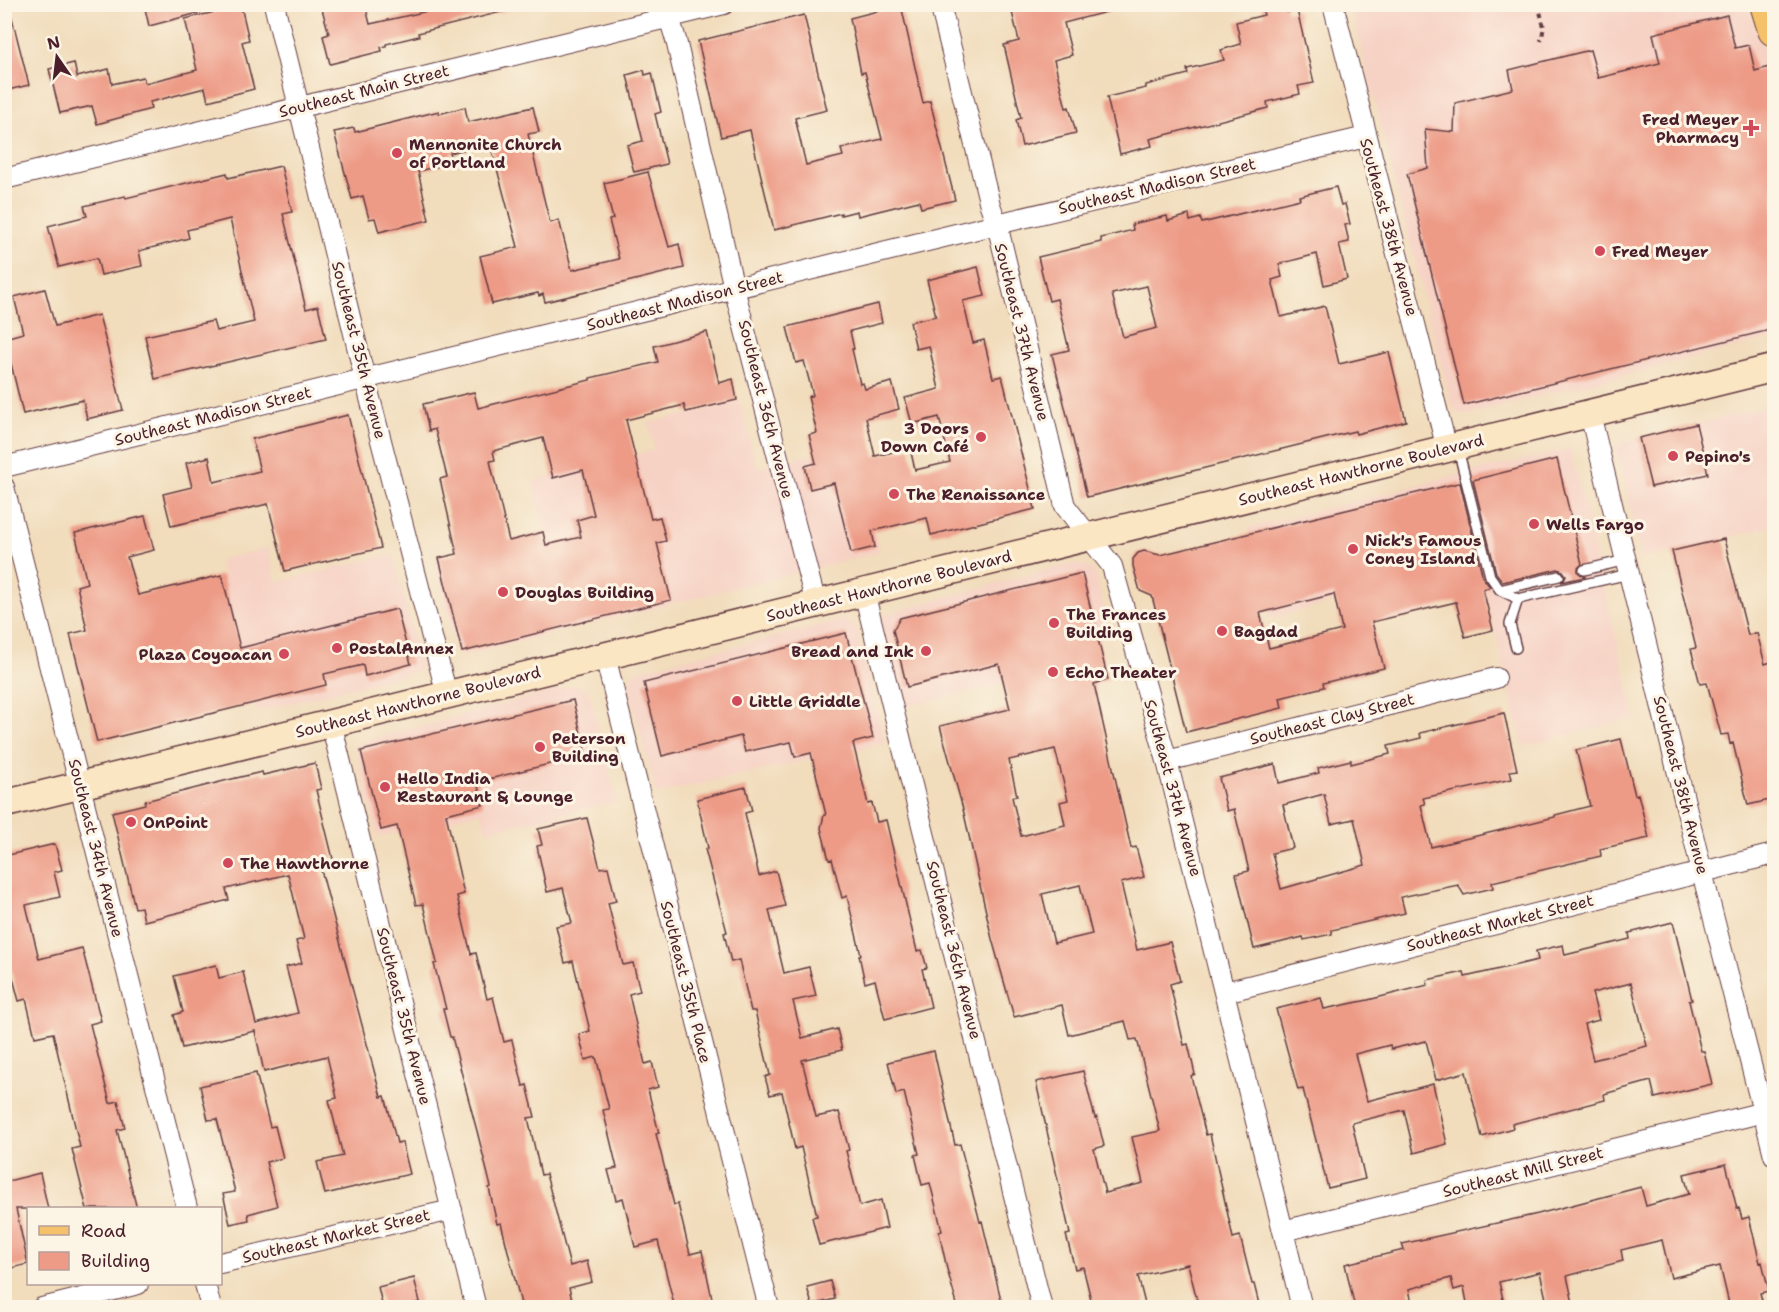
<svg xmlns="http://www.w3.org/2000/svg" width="1779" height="1312" font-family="'Shantell Sans',sans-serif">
<rect width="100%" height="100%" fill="#fcf5e5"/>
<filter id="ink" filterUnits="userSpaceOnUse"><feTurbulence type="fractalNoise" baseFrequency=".0167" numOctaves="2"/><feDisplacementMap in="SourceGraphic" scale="12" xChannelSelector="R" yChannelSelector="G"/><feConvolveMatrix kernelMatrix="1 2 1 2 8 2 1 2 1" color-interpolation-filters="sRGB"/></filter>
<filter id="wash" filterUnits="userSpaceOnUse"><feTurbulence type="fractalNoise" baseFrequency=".008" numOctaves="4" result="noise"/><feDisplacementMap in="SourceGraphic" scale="24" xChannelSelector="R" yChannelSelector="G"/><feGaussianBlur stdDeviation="1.35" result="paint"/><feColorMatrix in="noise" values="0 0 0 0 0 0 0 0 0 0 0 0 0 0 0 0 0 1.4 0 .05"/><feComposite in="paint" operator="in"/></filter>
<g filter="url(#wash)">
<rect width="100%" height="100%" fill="#f1dcbb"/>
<path fill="#f6d2c5" d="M1350,5h396l28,65v268l-307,76 -10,-2 -6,-8z
M740,401l17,67 96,-24 26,105 -3,4 -415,103 -4,-5 -23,-92 111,-27 -13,-51 123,-31 -6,-27z
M1774,405v121l-132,33 -27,-115z
M1570,449l66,269 -113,28 -45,-184 -47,13 8,33 -58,15 -8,-30 -103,25 -22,-90 209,-53z
M268,548l8,34 117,-28 29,116 -166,42 -37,-152z
M1076,564l14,4 5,5 15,59 -112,28 6,24 -104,24 -21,-82 2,-6 4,-6 180,-49z
M843,620l9,4 5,6 28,113 -229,51 -27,-106 2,-12 9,-6z
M572,686l13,2 5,8 27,106 -131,29 -5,-19 -103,25 -23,-88 3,-6z"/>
<g id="blocks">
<path fill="#ed9b87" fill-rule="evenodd" d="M144,4h61l1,7 -57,15z
M339,4h26l5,20 58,-13 -1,-7h78v7l-87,22 1,3 -33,8v2l-5,1 1,4 -52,13 -7,-28 6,-2 -7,-25z
M1010,4h99l1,7 -46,12 8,32 -18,5 12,48 3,-1 7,26 -54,13 -6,-26 5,-2 -17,-73 15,-4z
M1261,4h24l2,8 10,-2 17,73 -16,3 2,8 -33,8 1,6 -118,31 2,7 -32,8 -13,-57 39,-9v-3l42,-11 -1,-5 37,-9 -3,-10 20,-6 -5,-22 28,-7z
M901,5l22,98 7,-2 25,99 -34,8 -2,-7 -61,15 -1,-5 -16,4v-2l-67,17 -24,-100 -29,7 -23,-96 106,-26 23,95 -32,8 11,47 37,-9 -2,-7 41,-10 -17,-67 -4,1 -11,-55z
M241,6l8,34 -7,2 12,47 -46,12 -3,-13 -55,14 1,7 -54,15 -5,-18 -32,7 -11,-44 25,-6 3,14 32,-8 3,15 31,-7 2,6 52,-13 -12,-51z
M11,14l18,71 -25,6v-76z
M1727,15l8,33 14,-3 6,26 14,-4 5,22v240l-310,76 -57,-231 21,-6 -3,-39 29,3 1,-29 58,-14 -4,-19 81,-20 8,28 62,-15 -7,-29z
M644,70l1,5 7,-2 9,39 -6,2 12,50 -33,8 -7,-27 16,-4 -16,-66z
M465,107l3,15 65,-15 6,25 -11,2 22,89 9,-3 13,50 47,-11 -10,-39 4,-1 -9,-36 44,-11 21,75 10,-3 5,24 -139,34 -2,-8 -4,2 -1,-3 -46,11 -12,-48 38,-9 -28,-104 -40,10 2,10 -34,8 11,49 -50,12 -4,-14 -6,1 -6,-23 -11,3 -18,-67 20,-4 1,4 84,-21v3z
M281,166l11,46 -9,2 23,95 12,-3 8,33 -171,40 -10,-43 68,-15 3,10 38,-9 -24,-103 -43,11 2,8 -50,13 3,15 -41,9 -4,-17 -38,9 -11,-41 39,-10 -3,-10 41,-10 1,2 101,-25 1,5z
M1336,187l5,18 4,-1 5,20 -5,1 4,17 -10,2 8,35 -23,6 -7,-31 -38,10 3,13 -10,3 9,37 44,-11 14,58 50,-12 17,69 -50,13 -1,-3 -268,66 -35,-143 17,-4 -12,-51 -8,2 -11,-44 63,-15v-4l32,-8 -1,-6 35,-8 1,5 21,-6 1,6 10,-3 2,5 98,-24 -1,-3zM1147,286l10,42 -34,9 -11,-43z
M978,267l7,29 -22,5 10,42 11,-3 9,38 9,-2 33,133 -104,26 -4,-17 -55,13 3,16 -24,6 -17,-70 -24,6 -5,-23 11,-3 -7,-28 8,-2 -9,-36 5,-2 -9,-34 -8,2 -9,-36 91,-23 4,19 -32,8 4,18h-2l8,35 3,-1 2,6 27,-7 7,27 -33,9 9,38 35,-8 5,22 35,-8 -11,-45 -27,7 -7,-26 34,-9 -10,-43 -13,3 -6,-27 26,-6 -9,-36z
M45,289l10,37 44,-11 24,95 -36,9 -4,-19 -60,14 -18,-76 18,-5 -9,-36z
M707,332l12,51 14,-4 4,21 -51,12 -2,-7 -58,15 25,99 9,-2 6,24 -9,2 14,57 -209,52 -23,-94 18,-4 -17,-75 7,-2 -12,-48 -6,2 -6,-27 51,-12 4,16 112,-28v-2l68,-16 -4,-16zM543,438l10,40 30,-8 11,45 -17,5 4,17 -35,8 -3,-13 -34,9 -19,-80 5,-1 -2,-9z
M348,415l33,133 -96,23 -17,-67 -97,22 -8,-32 29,-7 -6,-24 23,-6 5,25 46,-11 -8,-32z
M1696,424l12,50 -57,13 -12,-49z
M1557,459l25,105 -4,4v4l7,5 -24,5 3,-2 2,-5 -3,-4 -5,-2 -55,13 -7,-9 -23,-93z
M1458,483h2l23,95 7,9 -7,2 10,41 -28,7 -9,-35 -84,20 12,46 -61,15 1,4 -44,11 2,10 -96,24 -34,-136 -12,-5 -7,-25v-7l5,-6 6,-2 16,4zM1334,594l8,36 -73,18 -9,-35z
M145,516l9,34 -27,7 11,38 84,-20 18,73 157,-39 14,55 -46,12 -2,-11 -39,9 2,11 -229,57 -27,-108 17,-4 -10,-44 10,-3 -12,-50z
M1724,539l24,96 9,-2 8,31 9,-3v138l-26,6 -15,-62 -3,1 -2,-10 -7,1 -14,-52 -7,1 -9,-35 5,-1 -24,-97z
M1082,573l26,107 -14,4 37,164 5,-1 8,30 -23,6 16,67 33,-8 10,39 -10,3 14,61 4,-1 7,30 -4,2 15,59 4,-1 23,104 7,-2 12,48h2l6,24h-61l-11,-44 -50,12 7,28 -17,4h-35l-10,-41 -8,2 -9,-34 4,-1 -34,-152 47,-11 12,47 2,-1 7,29 -10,3 11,44 38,-10 -11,-46 28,-6 -23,-92 -7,1 -5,-19 -56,14 -7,-30 -48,12 -22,-78 -29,-130 -23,-83 70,-17 -11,-45 -92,23 -14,-57 7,-12zM1055,749l13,51 -8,2 5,23 -44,11 -9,-39 5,-1 -8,-36zM1080,885l12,49 -38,9 -12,-49z
M846,633l27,105 -20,5 15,61 4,-1 5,19 9,-2 31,131 5,-1 5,18 -5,1 9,38 -46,12 -10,-39 -10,3 -6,-28h2l-14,-59 -5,2 -10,-39 -3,1 -8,-32 3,-13h2l-15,-62 -16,4 -4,-15 -46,10 -4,-16 -79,20 -18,-73z
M573,700l13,55 -109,27 6,23 -37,9 18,80 -7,2 14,58 5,-1 11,46 6,-2 11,45 8,-2 11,46 4,-1 8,32 -7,1 13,57 5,-1 24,92 17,-5 5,21 -23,6 5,20h-52l-21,-85 -4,1 -8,-36 2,-1 -14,-56 -25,-94h-2l-7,-28h3l-12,-45 3,-1 -14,-59 -7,1 -19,-79 -16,4 -20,-79z
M1504,713l13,57 -7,1 2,8 -89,19 2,6 -4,1 10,42 124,-30v-2l35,-9 -14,-56 45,-11 14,56 3,-1 11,44 -49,11 1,7 -109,26 1,6 -29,7 -6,-10 -57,12 4,16 -73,17v4l-28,6 -1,-3 -49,12 -18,-75 13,-3 -15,-62 -7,2 -8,-33 56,-14 4,19 40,-10 -1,-5 33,-8v4l39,-10 -2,-8 33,-8 -1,-5zM1324,794l7,30 23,-5 11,46 -84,24 -9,-36 21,-5 -10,-43z
M315,763l6,26 -5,1 18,73 -14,3 61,231 4,-1 12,47 5,-1 8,32 -85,20 -8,-32 26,-6 -14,-56 8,-2 -10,-42 -63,16 -9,-41 -73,17 -8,-33 9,-3 -9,-36 42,-11 3,13 24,-6 13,52 42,-11 -12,-46 16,-4 -6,-22 8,-2 -16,-65 -62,15 3,11 -85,21 -3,-14 -6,1 -23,-96 33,-8v-3l87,-22 30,-7 1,3z
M746,787l6,24 -7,2 14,63 17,-5 9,35 -16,4 15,63 25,-6 7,29 -23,5 9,37 35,-9 5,21 -40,10 14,57 23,-5 10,38 -3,1 14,55 21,-6 6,28 -68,17 -7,-28 5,-1 -16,-69 -6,2 -13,-57 -12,3 -5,-18 5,-2 -15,-64h-4l-12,-51 -8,2 -7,-29 3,-1 -22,-83 3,-1 -11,-49z
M587,818l13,50 8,-1 8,34 -8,2 15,62 10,-2 7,28 -11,3 16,70 7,-2 6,25 -10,3 11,43 -3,1 18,71 4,-1 12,50 12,-3 12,57h-39l-17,-67 -23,6 -12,-49 -7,2 -8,-30 9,-2 -14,-58 6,-1 -13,-52 -11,3 -6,-26 11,-3 -17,-70 -8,2 -9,-37 16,-3 -9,-35 -16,4 -10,-46 5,-1 -4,-16z
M55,844l7,26 -8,2 6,25 -34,8 13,54 43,-11 19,73 -11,3 20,79 8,-2 7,27 -8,2 20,79h-50l-15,-60 8,-2 -27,-114 -18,4 -9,-38 -7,2 -15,-57v-88z
M1673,922l19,78 -3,1 12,50h3l8,33 -57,14 -4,-17 -47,13 1,6 -93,24 1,4 -31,9 -16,-65 -30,8 -10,-39 -35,8 -1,-4 -35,9 12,47 66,-17 14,60 -33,9 -10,-43 -52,13 13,56 -37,9 -25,-99 -5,1 -22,-81 45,-11 3,11 44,-9 60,-15 -1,-5 37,-8 1,5 73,-17 -2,-9 27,-6 2,10 65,-16 -1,-6zM1631,983l16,63 -54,14 -9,-36 15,-4 -7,-27z
M934,1051l21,94 5,-1 20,78 2,-1 21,87h-45l-11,-39 -8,-37 3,-1 -12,-48 -8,2 -7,-30 4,-1 -15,-62 -8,2 -8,-32z
M256,1073l14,54 5,-1 8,32 -17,4 11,44 -29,8 1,6 -19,4 -7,-30 12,-2 -18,-73 -9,1 -8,-34z
M1726,1164l11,45 2,-1 3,11 7,-2 11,46 2,-1 7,29 -9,2 4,15h-34l-10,-42 -49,12 -9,-38 -41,10 2,11 -56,15 6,27 -20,5h-5l-8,-36 -41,10 6,26h-37l-4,-21 -10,3 -3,-12 -42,11 4,19h-58l-10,-44 59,-14 -2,-6 136,-30 103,-27 5,19 43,-12 -5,-20z
M40,1173l8,36h-32l12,55 -24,6v-88z
M414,1278l6,24 -23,6h-14l-5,-21z
M830,1281l5,18 -23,6 -5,-18z"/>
</g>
</g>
<g filter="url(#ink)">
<use href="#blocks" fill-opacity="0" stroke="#633b41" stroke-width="1.5"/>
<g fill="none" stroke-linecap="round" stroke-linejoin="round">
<defs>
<path id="lane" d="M1458,449l32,127 10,14 18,9
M1584,570l42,-10
M1500,590l59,-14
M1516,648l-6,-24 8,-25 111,-25"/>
<path id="street" d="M274,4l91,375 82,316
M665,4l11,36 58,248 82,316
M940,4l50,201 7,19 68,282 47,60 55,195 135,547
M1333,4l114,445
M4,179l720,-175
M1590,414l112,458 72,283
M4,467l993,-243 369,-87
M4,487l183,721
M864,592l178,716
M605,656l164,652
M331,723l145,585
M1167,761l329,-83
M1225,992l549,-138
M1283,1231l481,-119
M220,1263l232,-53
M205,1284l6,24
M42,1308l96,-24"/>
<path id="secondary" d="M4,804l1770,-436"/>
<path id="primary" d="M1766,4l8,26"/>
</defs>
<use href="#lane" stroke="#633b41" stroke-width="12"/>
<use href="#street" stroke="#633b41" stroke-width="22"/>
<use href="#secondary" stroke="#633b41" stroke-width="30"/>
<use href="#primary" stroke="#633b41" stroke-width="34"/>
<path stroke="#633b41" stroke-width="4" stroke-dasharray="4.5 4.5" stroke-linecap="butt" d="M1538,4l6,23 -3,14"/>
<use href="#lane" stroke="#fff" stroke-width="9"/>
<use href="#street" stroke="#fff" stroke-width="20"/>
<use href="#secondary" stroke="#fbe6c4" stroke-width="27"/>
<use href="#primary" stroke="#f5c16b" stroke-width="32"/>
</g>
</g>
<g fill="#d1495b" stroke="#fcf5e5" stroke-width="2">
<path d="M1748 119h6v6h6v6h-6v6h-6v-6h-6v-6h6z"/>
<circle cx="397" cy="153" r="6"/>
<circle cx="1600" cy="251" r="6"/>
<circle cx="981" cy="437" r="6"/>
<circle cx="1673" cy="456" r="6"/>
<circle cx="894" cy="494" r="6"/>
<circle cx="1534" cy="524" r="6"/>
<circle cx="1353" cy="549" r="6"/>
<circle cx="503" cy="592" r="6"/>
<circle cx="1054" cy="623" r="6"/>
<circle cx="1222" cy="631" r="6"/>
<circle cx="337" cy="648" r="6"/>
<circle cx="926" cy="651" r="6"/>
<circle cx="284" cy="654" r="6"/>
<circle cx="1053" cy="672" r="6"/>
<circle cx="737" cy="701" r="6"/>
<circle cx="540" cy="747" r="6"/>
<circle cx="385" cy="787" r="6"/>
<circle cx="131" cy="822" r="6"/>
<circle cx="228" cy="863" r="6"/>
</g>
<g text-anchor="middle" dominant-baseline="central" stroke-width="6" stroke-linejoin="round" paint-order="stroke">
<g font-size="16" fill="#4a1f2b" stroke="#fcf5e5">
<text transform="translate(364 91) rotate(-14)">Southeast Main Street</text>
<text transform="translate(1157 186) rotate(-13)">Southeast Madison Street</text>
<text transform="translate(1389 227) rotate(75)">Southeast 38th Avenue</text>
<text transform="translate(685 301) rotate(-14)">Southeast Madison Street</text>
<text transform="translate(1022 332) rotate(76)">Southeast 37th Avenue</text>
<text transform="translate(359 350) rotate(76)">Southeast 35th Avenue</text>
<text transform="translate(766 409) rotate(76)">Southeast 36th Avenue</text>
<text transform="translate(213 416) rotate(-14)">Southeast Madison Street</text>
<text transform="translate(1361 470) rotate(-14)">Southeast Hawthorne Boulevard</text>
<text transform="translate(889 586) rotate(-14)">Southeast Hawthorne Boulevard</text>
<text transform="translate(418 702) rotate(-14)">Southeast Hawthorne Boulevard</text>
<text transform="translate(1332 719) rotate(-14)">Southeast Clay Street</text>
<text transform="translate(1681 785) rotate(76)">Southeast 38th Avenue</text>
<text transform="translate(1173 788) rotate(75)">Southeast 37th Avenue</text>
<text transform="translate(96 848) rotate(76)">Southeast 34th Avenue</text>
<text transform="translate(1500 923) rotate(-14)">Southeast Market Street</text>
<text transform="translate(954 950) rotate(76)">Southeast 36th Avenue</text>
<text transform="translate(686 982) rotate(76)">Southeast 35th Place</text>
<text transform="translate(404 1016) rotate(76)">Southeast 35th Avenue</text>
<text transform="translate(1523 1172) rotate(-14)">Southeast Mill Street</text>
<text transform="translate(336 1236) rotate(-13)">Southeast Market Street</text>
</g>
<g font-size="16" font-weight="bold" fill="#4a1f2b" stroke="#fcf5e5" text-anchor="start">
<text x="1739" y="119" text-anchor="end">Fred Meyer<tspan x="1739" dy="18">Pharmacy</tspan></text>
<text x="409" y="144">Mennonite Church<tspan x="409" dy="18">of Portland</tspan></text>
<text x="1612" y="251">Fred Meyer</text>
<text x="969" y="428" text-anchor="end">3 Doors<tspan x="969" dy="18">Down Café</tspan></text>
<text x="1685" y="456">Pepino's</text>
<text x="906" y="494">The Renaissance</text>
<text x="1546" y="524">Wells Fargo</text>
<text x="1365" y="540">Nick's Famous<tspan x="1365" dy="18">Coney Island</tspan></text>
<text x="515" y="592">Douglas Building</text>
<text x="1066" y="614">The Frances<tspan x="1066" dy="18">Building</tspan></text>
<text x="1234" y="631">Bagdad</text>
<text x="349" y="648">PostalAnnex</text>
<text x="914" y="651" text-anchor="end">Bread and Ink</text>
<text x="272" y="654" text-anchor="end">Plaza Coyoacan</text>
<text x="1065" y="672">Echo Theater</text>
<text x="749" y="701">Little Griddle</text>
<text x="552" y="738">Peterson<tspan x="552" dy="18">Building</tspan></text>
<text x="397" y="778">Hello India<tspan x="397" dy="18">Restaurant &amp; Lounge</tspan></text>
<text x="143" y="822">OnPoint</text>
<text x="240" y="863">The Hawthorne</text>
</g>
</g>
<rect width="1779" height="1312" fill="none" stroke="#fcf5e5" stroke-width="24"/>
<rect x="27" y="1207" width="195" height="78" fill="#fcf5e5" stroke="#b59f9b" stroke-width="1.5"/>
<rect x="39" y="1226" width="30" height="9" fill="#f5c16b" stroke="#b59f9b" stroke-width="1.5"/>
<text x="81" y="1237" font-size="18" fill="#4a1f2b">Road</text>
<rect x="39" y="1252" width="30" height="18" fill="#ed9b87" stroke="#b59f9b" stroke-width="1.5"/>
<text x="81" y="1267" font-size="18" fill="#4a1f2b">Building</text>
<g transform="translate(57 57) rotate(346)" stroke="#fcf5e5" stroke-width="4.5" paint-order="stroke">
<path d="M0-4.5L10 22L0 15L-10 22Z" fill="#4a1f2b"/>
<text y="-9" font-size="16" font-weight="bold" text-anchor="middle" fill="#4a1f2b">N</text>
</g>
</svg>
